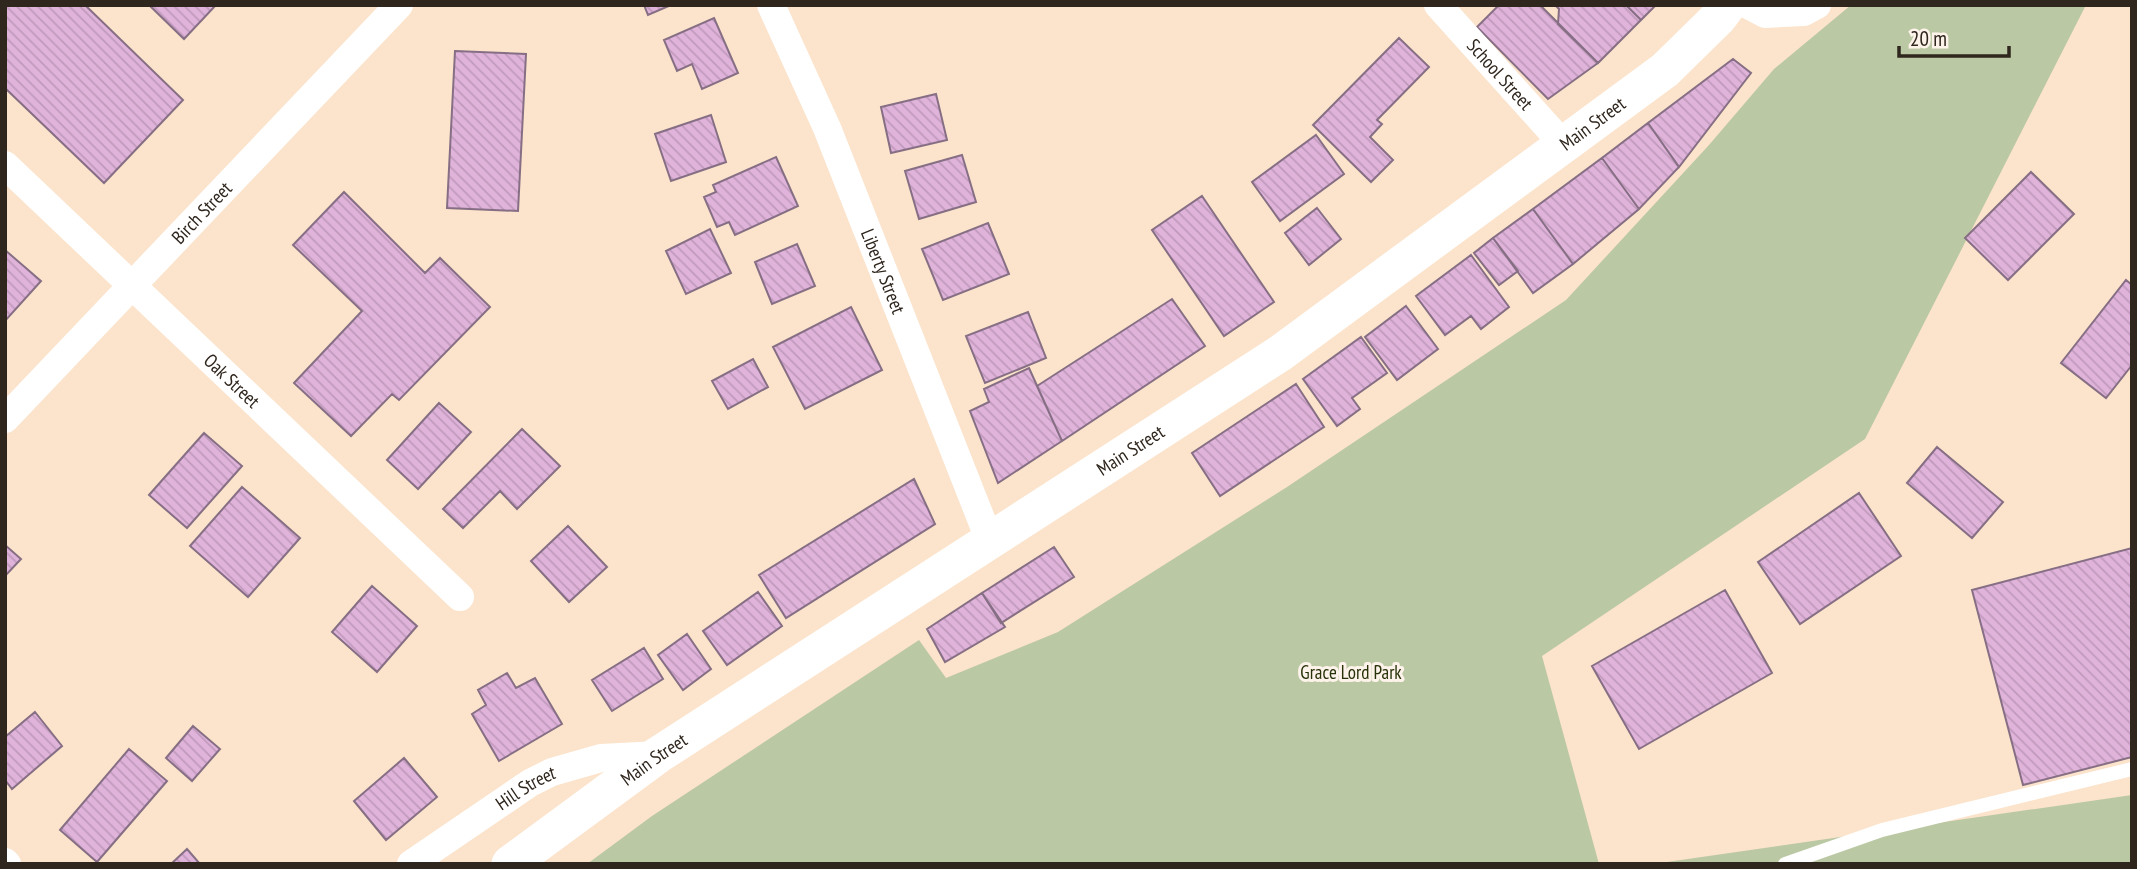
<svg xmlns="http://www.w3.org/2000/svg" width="2137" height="869" font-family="'PT Sans Narrow',sans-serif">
<defs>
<pattern id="building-back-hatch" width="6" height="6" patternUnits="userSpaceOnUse" patternTransform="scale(1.75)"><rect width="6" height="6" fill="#e0b3db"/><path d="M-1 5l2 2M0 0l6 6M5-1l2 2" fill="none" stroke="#c09abc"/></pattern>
</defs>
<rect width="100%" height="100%" fill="#fce3cb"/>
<path fill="#bbc8a4" d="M1851,5h235l-221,434 -323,217 57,208h-1012l65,-48 267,-176 27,38 112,-46 229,-145 279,-187 143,-155 65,-76z
M2132,795v69h-479z"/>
<path fill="url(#building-back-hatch)" stroke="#866f84" stroke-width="2" d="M5,5h80l98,95 -79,83 -99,-95z
M149,5h67l-32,34z
M644,5h27l-23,10z
M1499,5h41l58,58 -50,36 -71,-72z
M1555,5h71l15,15 -43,43 -40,-39 1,-15z
M1626,5h30l-15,15z
M714,18l24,55 -36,16 -10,-25 -15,7 -13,-31z
M1399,38l30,29 -52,53 5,4 -12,13 23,23 -22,22 -58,-57z
M455,51l71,3 -8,157 -71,-3z
M1733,59l18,14 -72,94 -31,-44z
M936,94l11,46 -56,13 -10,-46z
M711,115l15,47 -55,19 -16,-47z
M1648,123l31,44 -40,42 -37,-51z
M1316,135l28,39 -64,47 -28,-39z
M962,155l14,47 -57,17 -14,-48z
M776,157l22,49 -63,29 -6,-13 -12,5 -13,-30 12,-5 -3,-7z
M1602,158l37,51 -66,55 -40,-55z
M2031,172l43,42 -66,66 -43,-42z
M344,192l81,81 15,-15 50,49 -91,93 -7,-6 -41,42 -57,-53 68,-72 -69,-66z
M1202,196l72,106 -50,34 -72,-106z
M1317,208l24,31 -32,26 -24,-32z
M1533,209l40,55 -40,29 -40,-55z
M988,223l21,51 -66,26 -21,-51z
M710,229l21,44 -45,21 -20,-43z
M1493,238l25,33 -19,14 -25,-32z
M797,244l18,42 -43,18 -17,-42z
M5,250l36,31 -36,40z
M1471,255l38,52 -28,22 -10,-13 -26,19 -29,-39z
M2126,280l6,5v80l-26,33 -45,-35z
M1172,299l33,47 -143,95 -25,-55z
M1406,306l32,43 -41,31 -32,-43z
M851,307l31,63 -77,39 -32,-62z
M1028,312l18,46 -61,25 -19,-47z
M1361,337l26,36 -35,25 8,11 -23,17 -34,-47z
M753,359l15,28 -40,22 -16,-28z
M1029,368l33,73 -64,42 -28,-72 19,-9 -5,-13z
M1296,384l28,43 -104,69 -28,-43z
M439,403l32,29 -53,57 -31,-29z
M522,429l38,37 -43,43 -17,-18 -37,37 -20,-19z
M204,433l38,33 -55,62 -38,-33z
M1937,447l66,55 -31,36 -65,-55z
M914,479l21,45 -149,94 -27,-43z
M242,487l58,51 -52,59 -58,-51z
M1859,493l42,63 -101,68 -42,-62z
M568,526l39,41 -38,35 -38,-41z
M5,545l16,14 -16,17z
M1054,547l20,30 -73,46 -19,-30z
M2132,548v209l-109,28 -51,-195z
M372,586l45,40 -40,46 -45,-40z
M1725,590l47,83 -133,76 -47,-83z
M758,592l24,34 -55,39 -24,-34z
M982,593l23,34 -60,35 -18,-33z
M687,634l24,35 -28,21 -25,-35z
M644,648l19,31 -51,32 -20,-31z
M507,673l9,15 19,-10 27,46 -63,37 -27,-47 14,-9 -8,-15z
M35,712l27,34 -50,43 -7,-9v-43z
M193,726l27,23 -28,32 -26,-23z
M129,749l38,32 -70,81 -37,-32z
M404,758l33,39 -51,43 -32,-39z
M187,849l13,15h-29z"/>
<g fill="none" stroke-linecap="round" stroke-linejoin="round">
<path stroke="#fff" stroke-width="14" d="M1785,864l97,-34 250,-61"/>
<g stroke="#fff" stroke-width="28">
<path id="s1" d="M771,5l56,123 162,411"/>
<path id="s2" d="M1438,5l125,139"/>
<path d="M1748,5l17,9 39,-2 13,-7"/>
<path id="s3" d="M5,165l455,432"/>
<path id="s4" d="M5,419l394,-414"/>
<path d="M5,862l2,2"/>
<path id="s5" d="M411,864l119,-81 22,-11 49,-14 57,-3"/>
</g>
<path stroke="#fff" stroke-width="37" id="s6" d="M510,864l148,-109 621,-401 386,-284 54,-53 9,-12"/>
</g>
<g text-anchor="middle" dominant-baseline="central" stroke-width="6" stroke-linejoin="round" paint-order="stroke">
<g font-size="19" fill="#2f261d" stroke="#fdf3ea">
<text stroke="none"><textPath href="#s2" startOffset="93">School Street</textPath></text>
<text stroke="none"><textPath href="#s6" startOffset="1312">Main Street</textPath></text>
<text stroke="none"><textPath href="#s4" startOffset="285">Birch Street</textPath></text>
<text stroke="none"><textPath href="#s1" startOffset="289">Liberty Street</textPath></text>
<text stroke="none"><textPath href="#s3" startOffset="313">Oak Street</textPath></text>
<text stroke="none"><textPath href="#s6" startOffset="746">Main Street</textPath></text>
<text stroke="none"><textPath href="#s6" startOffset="178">Main Street</textPath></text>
<text stroke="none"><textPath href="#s5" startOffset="138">Hill Street</textPath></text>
</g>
<g font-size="19" fill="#273209" stroke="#fdf3ea">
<text x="1351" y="672">Grace Lord Park</text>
</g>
</g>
<rect width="2137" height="869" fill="none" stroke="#2f261d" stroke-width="14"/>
<path d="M1899 46v10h110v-10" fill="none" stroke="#2f261d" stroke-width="3.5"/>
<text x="1910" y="46" font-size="21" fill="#2f261d" stroke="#fdf3ea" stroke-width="5" paint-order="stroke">20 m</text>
</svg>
